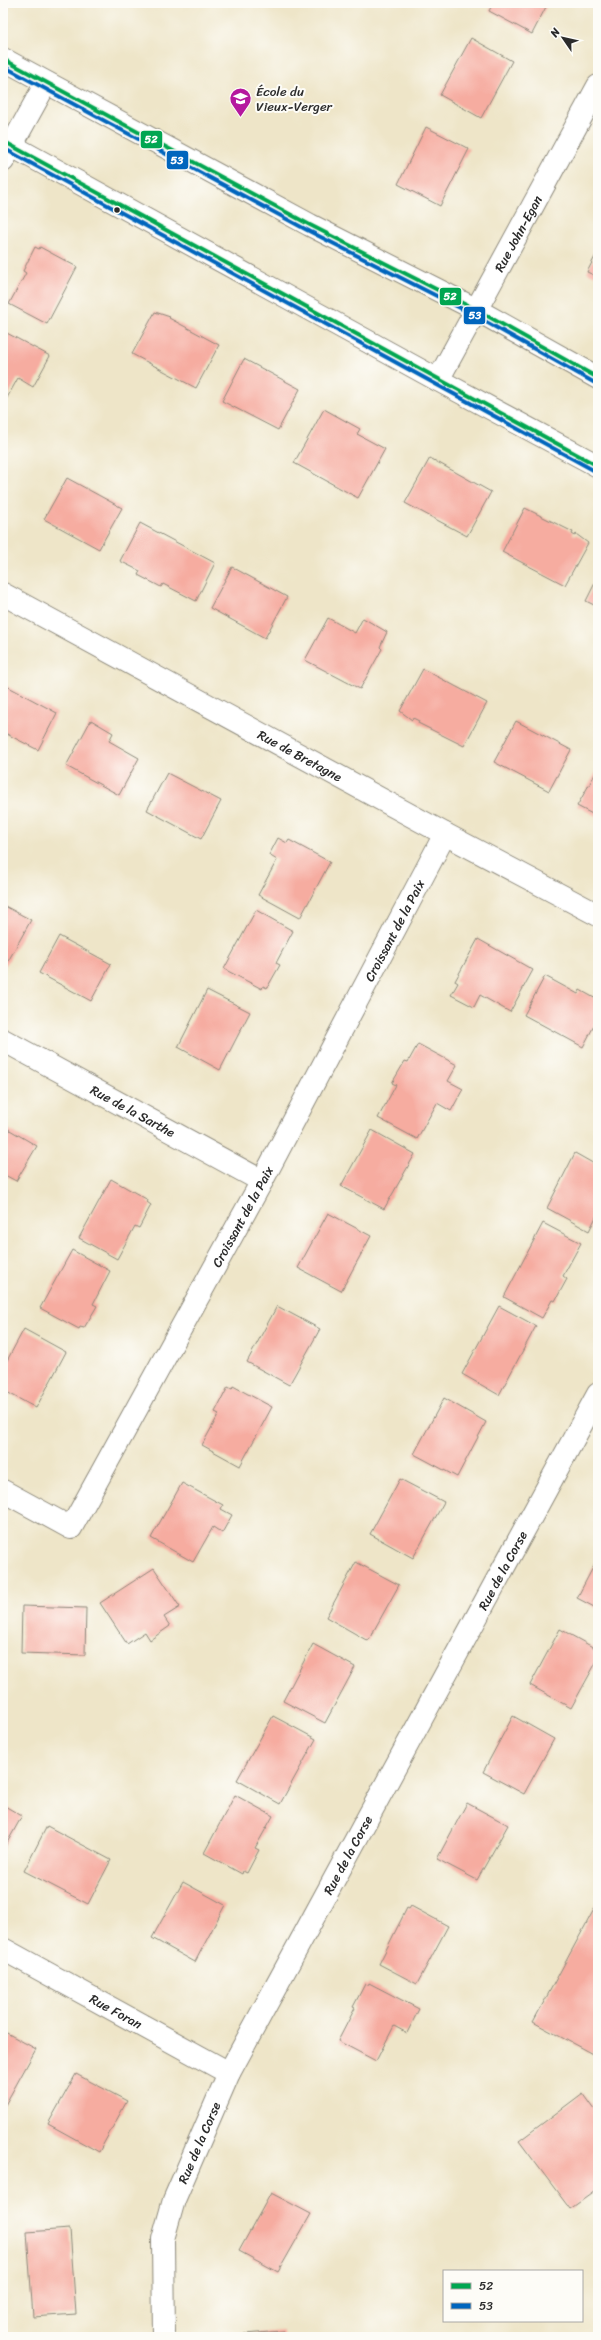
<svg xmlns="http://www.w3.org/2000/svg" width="601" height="2340" font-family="Sriracha,sans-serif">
<rect width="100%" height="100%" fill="#fdfcf7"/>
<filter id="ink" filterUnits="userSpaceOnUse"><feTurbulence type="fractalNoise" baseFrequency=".025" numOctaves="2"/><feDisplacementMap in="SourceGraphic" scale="8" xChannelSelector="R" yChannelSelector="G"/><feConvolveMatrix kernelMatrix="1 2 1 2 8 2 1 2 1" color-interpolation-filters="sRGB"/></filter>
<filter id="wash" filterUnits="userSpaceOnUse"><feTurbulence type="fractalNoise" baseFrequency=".012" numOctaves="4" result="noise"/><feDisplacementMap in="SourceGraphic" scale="16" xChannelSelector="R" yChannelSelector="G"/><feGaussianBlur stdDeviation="0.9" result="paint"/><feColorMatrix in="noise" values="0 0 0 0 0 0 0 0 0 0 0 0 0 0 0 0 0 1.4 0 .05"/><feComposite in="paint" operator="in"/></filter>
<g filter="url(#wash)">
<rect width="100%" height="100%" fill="#eee5c8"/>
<g id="blocks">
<path fill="#f6aca0" d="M493,3h55l-16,31 -43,-23z
M471,38l41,23 -31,57 -41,-23z
M426,127l43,22 -29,57 -42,-22z
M35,247l4,2 1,-2 37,20 -30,57 -38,-20 17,-31 -3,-2z
M598,251v26l-11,-5z
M155,312l15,5 -1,1 50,27 -23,43 -64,-34z
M3,331l47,25 -17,31 -15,-9 -15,27z
M244,359l56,30 -22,41 -56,-29z
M324,409l36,20 -3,5 28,15 -27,49 -64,-35z
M430,458l61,34 -24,44 -62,-33z
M67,478l55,30 -23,41 -55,-30z
M525,508l48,24 -1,2 3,2 1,-2 12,9 -23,42 -63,-33z
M140,523l75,40 -19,38 -33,-17 -2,3 -23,-12 2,-4 -20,-10z
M232,567l55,30 -22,41 -55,-30z
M598,577v30l-12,-6z
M328,618l27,15 8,-15 24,14 -7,15 2,2 -22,40 -55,-29z
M423,669l64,34 -23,43 -46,-23 1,-2 -6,-3 -1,2 -12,-9z
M3,684l54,29 -19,37 -35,-18z
M91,720l22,13 -4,8 30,17 -20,37 -53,-29z
M516,721l55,29 -22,41 -55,-29z
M598,769v48l-21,-11z
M167,773l54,28 -20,38 -54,-29z
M278,838l9,5 2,-3 41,22 -30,56 -42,-23 19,-35 -8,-5z
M3,905l28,15 -25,45 -3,-2z
M256,910l37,21 -17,32 4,2 -13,23 -4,-2 -1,3 -38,-20z
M59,936l52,28 -20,37 -52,-28z
M478,939l55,31 -23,42 -30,-17 -6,12 -23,-12 7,-12 -3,-2z
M545,976l33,18 2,-4 18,10v18l-15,29 -59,-32z
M207,990l43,22 -30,58 -42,-23z
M418,1044l39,21 -9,16 15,8 -12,22 -14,-8 -20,36 -39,-21 18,-33 -4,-2 13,-22 3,1z
M3,1126l34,20 -21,35 -13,-7z
M372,1130l43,24 -31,55 -43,-23z
M575,1153l23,13v47l-9,18 -42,-23z
M111,1179l37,21 -1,2 4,3 -12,23 -4,-2 -18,33 -38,-21z
M328,1213l43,23 -30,55 -43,-23z
M543,1223l38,20 -18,33 4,3 -12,22 -3,-1 -10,18 -38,-21z
M72,1250l38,21 -17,33 4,2 -13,22 -4,-1 -1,2 -39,-21z
M277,1306l43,23 -31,56 -42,-23z
M499,1306l37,20 -37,69 -37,-21z
M24,1329l42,23 -30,56 -33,-18v-22z
M233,1386l39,21 -32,59 -38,-21 17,-31 -4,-2 13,-25 4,2z
M444,1398l42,24 -29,55 -43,-23z
M400,1479l44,23 -31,56 -43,-24z
M182,1483l41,22 -2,4 11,6 -10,18 -9,-6 -20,35 -42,-24z
M598,1558v51l-21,-11z
M356,1562l43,23 -31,56 -42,-24z
M154,1568l26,39 -16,10 6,9 -20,14 -5,-8 -18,12 -27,-41z
M22,1606l64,2 -1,47 -64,-2z
M560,1629l38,21v9l-27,49 -41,-23z
M313,1644l42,23 -30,56 -42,-22z
M273,1716l43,23 -36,65 -43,-24z
M513,1716l41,23 -30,55 -41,-22z
M235,1795l38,21 -18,32 4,2 -12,23 -4,-2 -1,3 -38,-21z
M467,1803l41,22 -31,55 -40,-21z
M3,1805l19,11 -19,34z
M47,1826l64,34 -23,44 -64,-33z
M183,1882l42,23 -30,57 -43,-24z
M598,1902v155l-65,-35z
M411,1906l37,20 -31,58 -38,-20 28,-56 2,1z
M369,1983l50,26 -12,24 -13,-7 -18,35 -38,-20 17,-33 -2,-1 12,-23 3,2z
M3,2031l33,18 -31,56 -2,-1z
M76,2074l51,27 -28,51 -51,-28z
M583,2093l15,21v75l-28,20 -51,-68z
M271,2193l40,21 -33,58 -39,-21z
M70,2229l6,85 -43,3 -6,-85z
M284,2331v6h-40v-3z"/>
</g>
</g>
<g filter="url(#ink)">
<use href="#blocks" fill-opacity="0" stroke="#8c887a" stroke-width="1"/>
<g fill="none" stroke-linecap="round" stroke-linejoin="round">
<defs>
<g id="street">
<path d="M3,161l43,-78"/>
<path id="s1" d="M438,380l160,-294"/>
<path id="s2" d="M3,594l442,240 153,81"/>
<path id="s3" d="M3,1040l259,141"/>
<path id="s4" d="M3,1491l68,37 191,-347 183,-347"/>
<path id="s5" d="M3,1949l226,124"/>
<path id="s6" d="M164,2337l-1,-98 11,-39 55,-127 369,-679"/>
</g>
<path id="secondary" d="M3,59l307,166 165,84 123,69
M3,141l435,239 160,86"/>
</defs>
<use href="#street" stroke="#8c887a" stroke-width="24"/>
<use href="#secondary" stroke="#8c887a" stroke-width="24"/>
<use href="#street" stroke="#fff" stroke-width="22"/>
<use href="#secondary" stroke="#fff" stroke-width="22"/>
<defs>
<path id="bus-1" d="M3,59l307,166 165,84 123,69
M3,141l595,325"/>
<path id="bus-2" d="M3,66l304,164 165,84 123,69
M3,148l592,323"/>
</defs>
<use href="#bus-1" stroke="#fdfcf7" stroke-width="7"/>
<use href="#bus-2" stroke="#fdfcf7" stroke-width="7"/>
<use href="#bus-1" stroke="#00a651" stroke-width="4"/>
<use href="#bus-2" stroke="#0065bd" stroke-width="4"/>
</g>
</g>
<defs>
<symbol id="school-pin" viewBox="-11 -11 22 30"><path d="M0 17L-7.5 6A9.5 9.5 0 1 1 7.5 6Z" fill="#b5179e" stroke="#fdfcf7"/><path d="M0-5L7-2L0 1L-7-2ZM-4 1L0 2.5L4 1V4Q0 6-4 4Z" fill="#fff"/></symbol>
</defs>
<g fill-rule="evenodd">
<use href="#school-pin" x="228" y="86" width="25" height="34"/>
</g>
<circle fill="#2b2b2b" stroke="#fdfcf7" stroke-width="1.5" cx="117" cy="210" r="3.5"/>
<g text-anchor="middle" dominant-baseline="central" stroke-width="4" stroke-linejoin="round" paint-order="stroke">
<g font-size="13" fill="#2b2b2b" stroke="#fdfcf7" text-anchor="start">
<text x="256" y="91">École du<tspan x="256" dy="15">Vieux-Verger</tspan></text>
</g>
<g font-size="13" fill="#2b2b2b" stroke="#fdfcf7">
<text stroke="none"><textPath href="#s1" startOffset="167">Rue John-Egan</textPath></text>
<text stroke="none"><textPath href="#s2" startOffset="338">Rue de Bretagne</textPath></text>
<text stroke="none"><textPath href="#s4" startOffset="757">Croissant de la Paix</textPath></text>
<text stroke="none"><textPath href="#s3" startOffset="148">Rue de la Sarthe</textPath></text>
<text stroke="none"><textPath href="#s4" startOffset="433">Croissant de la Paix</textPath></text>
<text stroke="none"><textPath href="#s6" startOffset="849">Rue de la Corse</textPath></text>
<text stroke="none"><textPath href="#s6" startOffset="525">Rue de la Corse</textPath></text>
<text stroke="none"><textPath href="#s5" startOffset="129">Rue Foran</textPath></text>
<text stroke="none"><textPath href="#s6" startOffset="201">Rue de la Corse</textPath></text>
</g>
</g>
<g stroke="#fdfcf7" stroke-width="1.5">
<rect x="140" y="130" width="23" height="19" rx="4" fill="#00a651"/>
<rect x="166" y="150" width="23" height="20" rx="4" fill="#0065bd"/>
<rect x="439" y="287" width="23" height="19" rx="4" fill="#00a651"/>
<rect x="463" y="306" width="23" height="19" rx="4" fill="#0065bd"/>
</g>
<g font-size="11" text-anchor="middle" font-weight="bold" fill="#fff">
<text x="151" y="143">52</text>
<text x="177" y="164">53</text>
<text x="450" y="300">52</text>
<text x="475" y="319">53</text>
</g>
<rect width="601" height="2340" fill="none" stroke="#fdfcf7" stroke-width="16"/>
<rect x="443" y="2270" width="140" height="52" fill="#fdfcf7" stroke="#a9a8a5"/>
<rect x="451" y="2283" width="20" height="6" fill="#00a651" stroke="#a9a8a5"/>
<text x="479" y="2290" font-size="12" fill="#2b2b2b">52</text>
<rect x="451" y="2303" width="20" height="6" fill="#0065bd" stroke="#a9a8a5"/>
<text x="479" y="2310" font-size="12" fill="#2b2b2b">53</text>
<g transform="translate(563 38) rotate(304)" stroke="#fdfcf7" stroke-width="3" paint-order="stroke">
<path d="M0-3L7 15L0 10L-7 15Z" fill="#2b2b2b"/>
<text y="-6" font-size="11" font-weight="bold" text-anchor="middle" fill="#2b2b2b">N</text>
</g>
</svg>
